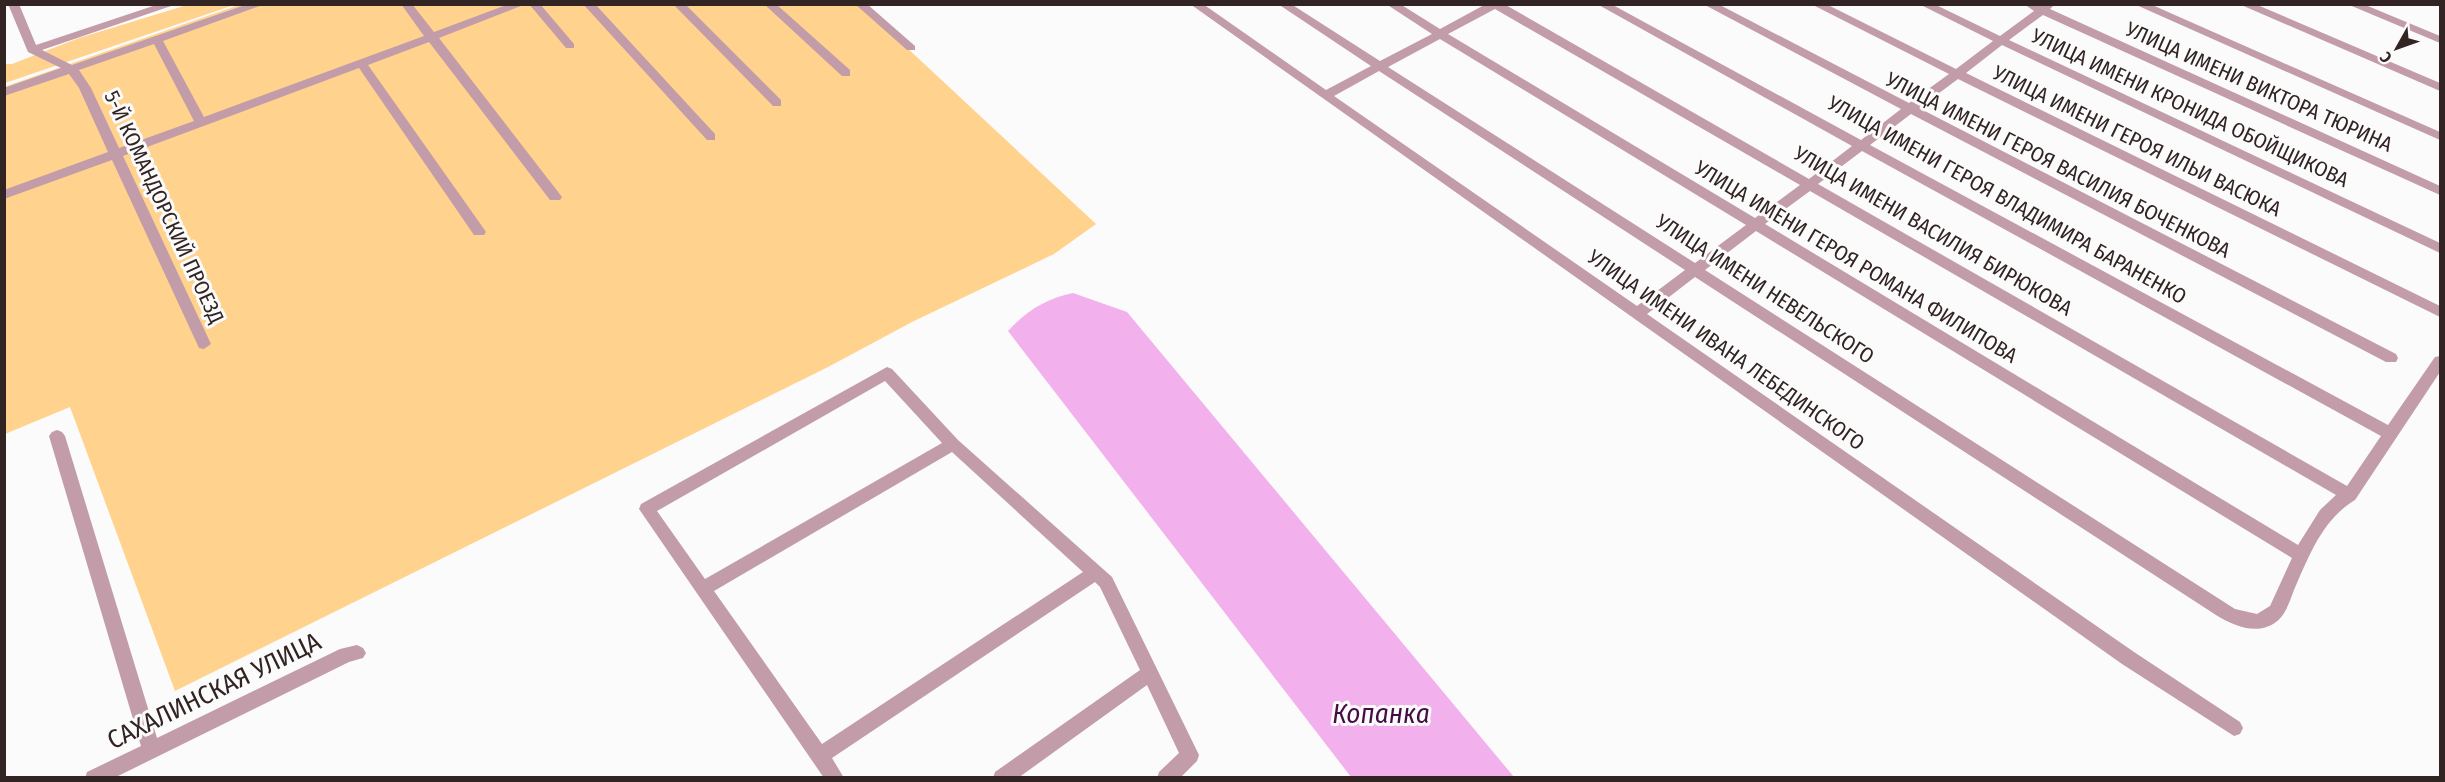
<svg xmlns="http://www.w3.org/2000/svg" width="2445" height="782" font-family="'Fira Sans Condensed',sans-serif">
<rect width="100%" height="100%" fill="#fbfbfb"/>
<path fill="#ffd28d" d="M187,5h47l-229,78v-19h7l67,-26z
M239,5h622l235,219 -42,30 -142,68 -84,45 -653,324 -105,-284 -65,27 -1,-347z"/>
<path fill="#f2b0ec" d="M1073,293l54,19 387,465h-163l-343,-446c19,-21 38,-32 65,-38z"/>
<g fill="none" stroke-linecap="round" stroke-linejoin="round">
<path fill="#c39ca9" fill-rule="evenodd" d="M8,4h11l17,41 123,-41h18l-135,46 30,15 176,-61h17l-102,37 41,76 220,-81 -23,-32h11l22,28 75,-28h17l-87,34 123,159 -2,3h-10l-121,-158 -61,23 116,164 2,3 -2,3h-10l-115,-167 -236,88 88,188 -7,5 -5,-1 -87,-188 -108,39v-9l104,-38 -29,-64 -10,-14 -65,22v-8l57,-20 -33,-16zM154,44l40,77 -75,27 -28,-60 -12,-18z
M529,4h11l34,40v4h-8z
M583,4h12l120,130v6h-8z
M673,4h12l96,96v6h-8z
M764,4h12l74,66v6h-8z
M855,4h12l48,42v4h-8z
M1190,4h13l123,86 45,-24 -93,-62h13l89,57 52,-27 -46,-30h14l40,25 46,-25h18l305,175 43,-33 -255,-142h14l250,136 40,-31 -198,-105h15l191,99 40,-29 -138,-70h15l130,65 37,-28 -74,-37h15l66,32 34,-25 -10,-7h31l-5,5 390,177v9l-397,-180 -34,25 431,203v10l-438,-208 -36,28 474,233v11l-482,-238 -39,29 477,246 2,4 -2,4h-10l-475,-248 -41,31 518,280 47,-68 5,-1v16l-85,128c-33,20 -46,56 -61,90 -4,10 -8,25 -18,32 -19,14 -42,4 -60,-7l-521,-338 -48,37 487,338 106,70 3,6 -3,6 -6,2 -112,-72zM1495,9l305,176 -45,33 -307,-184zM1440,39l306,186 -51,38 -307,-196zM1379,71l306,199 -48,36 -303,-210zM1862,151l519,285 -34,50 -529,-302zM1810,191l526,304 -16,15 -22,35 -533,-321zM1756,231l536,327 -22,48 -13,8 -22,-5 -530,-339z
M2134,4h16l290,128v8z
M2239,4h16l185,79v8z
M2347,4h16l77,32v7z
M887,367l5,2 66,71 154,137 87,178 -2,6 -17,17h-23l2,-6 20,-19 -32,-68 -129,93h-25l2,-6 145,-102 -40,-83 -5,-5 -263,176 12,20h-20l-185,-269 2,-5zM885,381l57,62 -237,136 -48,-68zM952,452l131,120 -261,172 -108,-153z
M57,430l5,2 3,4 92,302 183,-89 17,-4 6,3 3,5 -3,5 -14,4 -235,116h-29l2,-6 54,-26 -92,-310 3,-4z"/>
</g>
<g text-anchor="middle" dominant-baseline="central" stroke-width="6" stroke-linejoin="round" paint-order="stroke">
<g font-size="21" fill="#312423" stroke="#fbfbfb">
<text transform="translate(2259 87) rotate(24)">УЛИЦА ИМЕНИ ВИКТОРА ТЮРИНА</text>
<text transform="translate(2190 108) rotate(25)">УЛИЦА ИМЕНИ КРОНИДА ОБОЙЩИКОВА</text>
<text transform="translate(2137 141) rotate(26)">УЛИЦА ИМЕНИ ГЕРОЯ ИЛЬИ ВАСЮКА</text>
<text transform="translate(2058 165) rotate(27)">УЛИЦА ИМЕНИ ГЕРОЯ ВАСИЛИЯ БОЧЕНКОВА</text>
<text transform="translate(2007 200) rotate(29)">УЛИЦА ИМЕНИ ГЕРОЯ ВЛАДИМИРА БАРАНЕНКО</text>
<text transform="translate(164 207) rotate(65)">5-Й КОМАНДОРСКИЙ ПРОЕЗД</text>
<text transform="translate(1933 231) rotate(30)">УЛИЦА ИМЕНИ ВАСИЛИЯ БИРЮКОВА</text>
<text transform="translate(1856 262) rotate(31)">УЛИЦА ИМЕНИ ГЕРОЯ РОМАНА ФИЛИПОВА</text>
<text transform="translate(1765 289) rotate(33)">УЛИЦА ИМЕНИ НЕВЕЛЬСКОГО</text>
<text transform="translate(1726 350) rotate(35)">УЛИЦА ИМЕНИ ИВАНА ЛЕБЕДИНСКОГО</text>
</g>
<g font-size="26" fill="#312423" stroke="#fbfbfb">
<text transform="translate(214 691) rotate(-26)">САХАЛИНСКАЯ УЛИЦА</text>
</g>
<g font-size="27" font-style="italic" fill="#460c44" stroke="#fbfbfb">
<text x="1381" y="714">Копанка</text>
</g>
</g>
<rect width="2445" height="782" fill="none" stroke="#312423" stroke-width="12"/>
<g transform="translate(2397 48) rotate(230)" stroke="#fbfbfb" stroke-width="4.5" paint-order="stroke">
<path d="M0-4.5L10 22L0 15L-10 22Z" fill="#312423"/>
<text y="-9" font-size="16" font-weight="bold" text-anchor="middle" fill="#312423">С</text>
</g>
</svg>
